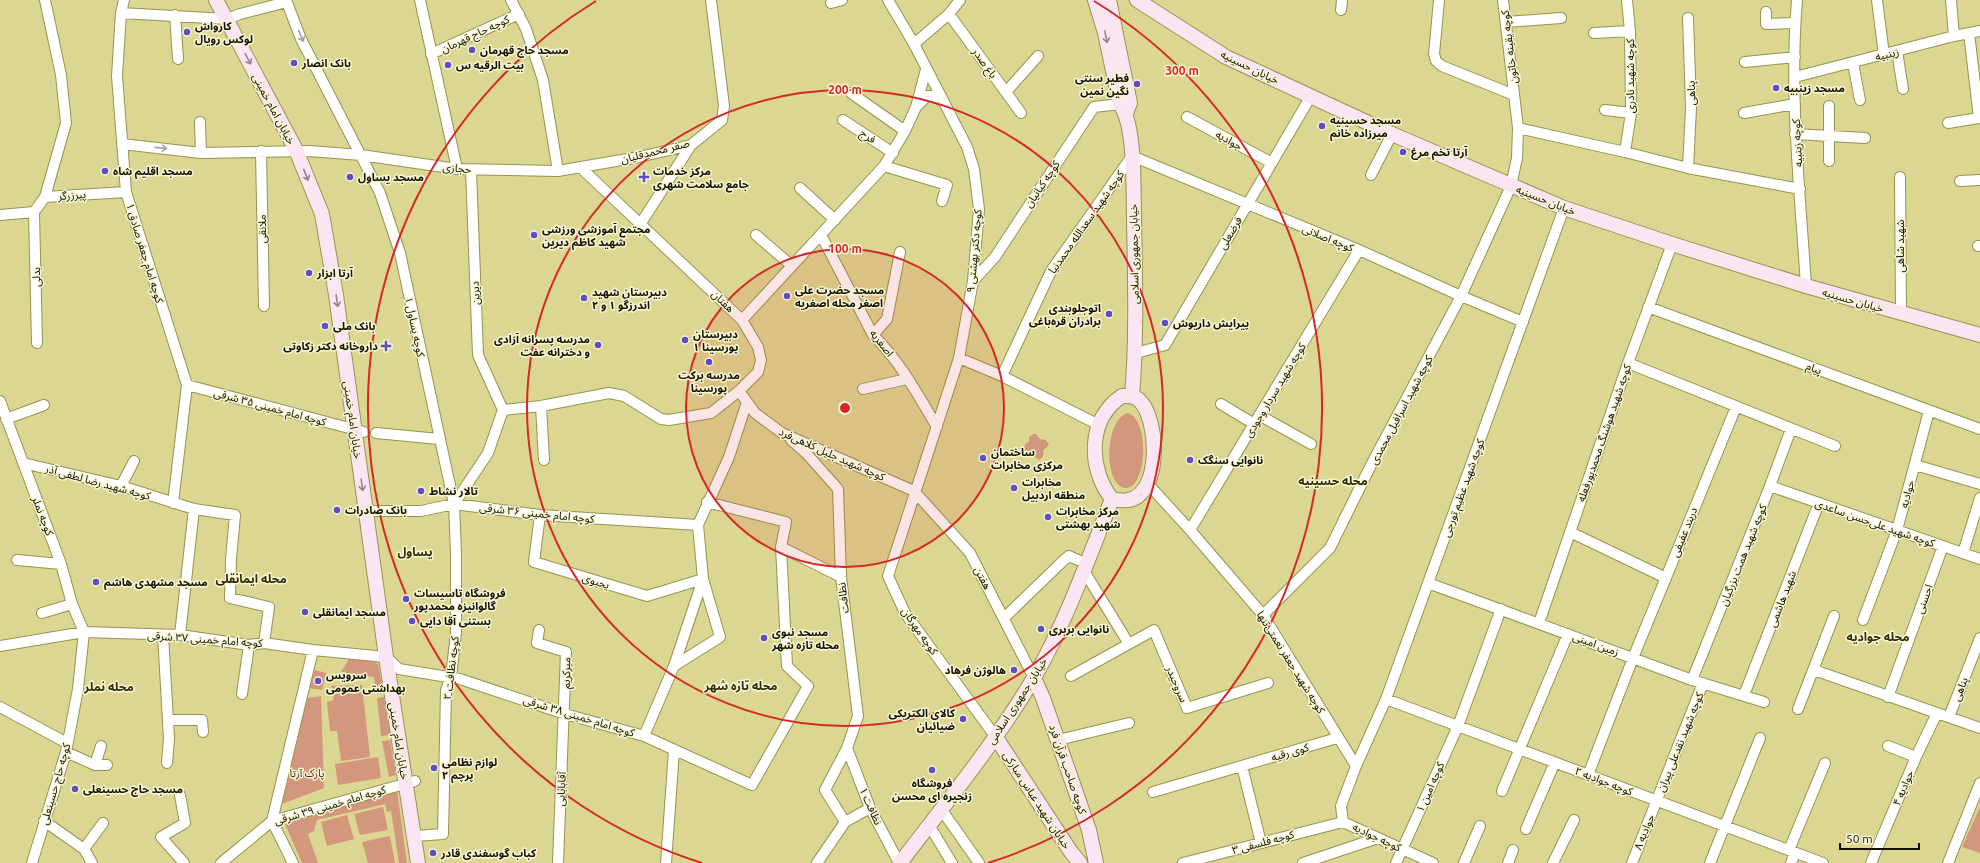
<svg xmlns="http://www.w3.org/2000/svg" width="1980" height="863" font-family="Ubuntu,'Noto Sans Arabic',sans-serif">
<rect width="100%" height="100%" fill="#dbd691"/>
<path fill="#d3977d" d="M1128,413c23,8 18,76 -2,75 -24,-2 -21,-70 2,-75z
M1033,434h3l4,5 6,1 3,5 -6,6c1,4 0,7 -4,9l-16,-10 3,-7 3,-1v-5z
M349,659l24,2 5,3 6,29 -8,1 -2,-17 -33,-5z
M315,670l11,3 -4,17 -13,-2z
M362,685l8,72 -29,4 -4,-30h-7l-3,-29 7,-2 -3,-14z
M321,696l3,92 -42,16 25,-106z
M384,697l6,38 -9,1 -4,-38z
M390,740l6,35 -7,2 -7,-36z
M378,757l3,21 -43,7 -3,-21z
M397,790l10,73h-8l-8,-52 -4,1 -2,-8 -68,16 -3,11 -6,3 10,29h-16l-17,-39z
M383,807l5,23 -28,5 -6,-21z
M1980,807v46l-18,-6z
M347,815l7,24 -27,7 -6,-24z
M390,836l5,27h-27l-6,-21z"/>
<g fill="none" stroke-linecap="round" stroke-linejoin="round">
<defs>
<path id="street" d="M45,0l16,75 5,48 -21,74
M124,0l-3,13 -4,63 9,116 61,193 -14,118
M286,0l15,39 79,154 20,60 54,251 2,49v80l-5,44 -5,13 -3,144 -28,2
M420,0l37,169
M511,0l15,29 17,51 15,91
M888,0l26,44 53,103 7,22 5,40 -6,72 -14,77 -71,218 17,37 90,123
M1439,0l-5,54 2,7 6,5 72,29
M1797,0c-8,95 3,191 9,286
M1877,0l7,55
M1951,0l3,36
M831,3l11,-3
M1341,10l1,-10
M1766,12v12l29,-1
M121,13l106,6 13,-5 47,-12
M949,14l72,99
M175,15l3,44
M1688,18l3,90 -3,60
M1506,22l55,-4
M1594,33l36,-2
M914,44l35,-30 11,-14
M1897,51l6,38
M431,54l88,-40
M1745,62l50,-5
M1853,63l7,37
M1795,77l159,-41 26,-5
M1006,92l32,-36
M851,93l54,38
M916,107l11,-11h6l11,6
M1605,110l26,3
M1744,113l51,-9
M1187,117l85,46
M843,120l50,33
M200,122l1,31
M1948,123l31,-5 -10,-85
M1518,128l107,24 63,16 112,21
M1795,134l70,4
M122,144l79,9 108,-2 52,4 96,14 101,2 81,-14 52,-12 31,-25 2,-14 -13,-106
M261,151l3,155
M1625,152l6,-39 -1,-82 -3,-31
M1829,161v-55
M884,166l63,19 -5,16
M471,170l7,185 25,55
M1371,175l21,-41
M1900,177l1,137
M1960,181l20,-1
M800,188l35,32
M34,212l3,131
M0,215l34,-3 11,-15 81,-5
M641,223l50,-78
M756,235l36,31
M821,235l52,100c27,26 45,60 64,92
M1978,246h2
M973,281l22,-24 99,-150 26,-3
M1648,307l332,122
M742,320l142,-154 21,-35 11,-24 10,-38
M873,335l14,-16 13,-67
M1136,353l29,-8 146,-249
M959,358l43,18 97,49
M1628,363l207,83
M1002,376l49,-105 81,-115 227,94 102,46 62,26
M187,385l177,47
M863,389l44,-10
M739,391l16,22 27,20 132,58 56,62 64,125
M0,401l61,163 11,40 12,28 -6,57 -12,63 -34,111
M1221,404l33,20
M541,406l3,54
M503,410l38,-4 68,-13 15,3 37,23 8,1 42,-7 28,-22 19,-19 3,-12 -3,-13 -16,-27 -162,-153
M1259,415l52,29
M6,419l38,-14
M376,433l63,6
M791,440l15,13 32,36 3,88 17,139 -11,32 -22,42 20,32
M23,463l98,23 73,23 41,6 -4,44 -1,39 39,9 -5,36
M1915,465l65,19
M1148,484l42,46 73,85 93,151
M121,486l13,-25
M1770,486l210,73
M454,504l34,-51 15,-43
M366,511h55l33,-7 86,11 158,10
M540,515l-6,47 113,34 56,-17
M1190,530l169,-280
M1570,532l96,46
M781,547l60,30
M1963,553l17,-55
M17,560l44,4
M1084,571l45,73
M1428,583l264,97 72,22
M42,613l30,-9
M1263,615l67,-67 41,-83 90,-169 50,-110 6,-28 1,-30 -15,-128
M1004,618l60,-58 5,-4 9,4
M1863,620l34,-90 32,-119
M1539,623l89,-260 44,-119
M539,630l-2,13 29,9 -8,211
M163,635l6,104 -2,24
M180,635l14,-126
M0,646l84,-14 96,3 69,10 15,-2 49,7 73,7 13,12 61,10 105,35 79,22 108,49 56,-99 -21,-20 -6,-119 5,-25 -79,-20
M674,666l29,-87
M1814,670l166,58
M1071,676l83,-46 33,78 81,-25
M1692,680l78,-194 21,-57
M242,694l7,-49
M1744,695l75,-192
M1888,697l55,-151
M1386,699l437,164
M0,707l67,36
M1798,709l36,-93
M1949,717l31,-79
M168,720h34l1,12
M644,736l30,-70 46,-29 -17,-58 -5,-54 31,-68 18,-55
M1058,740l71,-17
M1888,746l28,11
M847,748l23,60 29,55
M66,752l29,13h12
M95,765l6,-19
M1242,766l19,77
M1588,775l45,-117 103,-251
M1502,791l66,-157
M1153,792l184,-54
M180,795l5,28 -24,14 23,26
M941,809l38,54
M44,821l40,28 8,14
M1343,822l-2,-16 15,-40 30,-67 178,-491
M1343,822l90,41
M929,825l23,38
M1526,829l29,-67
M84,849l19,-26
M1789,850l36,-87
M221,863l51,-42 143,-40
M293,863l-21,-42 41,-171
M666,863l8,-113
M817,863l28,-41 25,-14
M1183,863l160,-41
M1303,863l75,-25
M1396,863l62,-137 43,-117
M1464,863l16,-37
M1508,863l5,-13
M1553,863l21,-43
M1632,863l71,-180
M1710,863l50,-125
M1791,863l4,-10
M1871,863l45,-106 21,-44
M1948,863l32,-80"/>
<path id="secondary" d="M216,0l80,150 26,64 14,81 50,362 32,206
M1095,0l10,33 15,71c16,23 13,84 14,113 1,60 3,120 -2,179
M1109,0l21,103 -4,10
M1137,0l89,57 166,77 172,74 108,36 134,42 174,49
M1122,396c6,0 12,-1 17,4 20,18 23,95 -11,100 -5,1 -11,0 -16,-1 -24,-30 -25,-80 10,-103z
M1034,678l9,20 46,132 7,33
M995,736l76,116 9,11
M900,863c46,-60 96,-121 135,-187 32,-56 53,-117 77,-177"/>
</defs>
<use href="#street" stroke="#98934f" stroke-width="12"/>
<use href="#secondary" stroke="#98934f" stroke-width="16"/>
<use href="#street" stroke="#fff" stroke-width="10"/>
<use href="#secondary" stroke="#fce5f2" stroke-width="14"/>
</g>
<defs><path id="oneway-shaft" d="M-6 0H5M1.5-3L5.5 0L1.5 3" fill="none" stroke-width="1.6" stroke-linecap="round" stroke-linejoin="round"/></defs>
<g stroke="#a19f99">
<use href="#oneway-shaft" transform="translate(301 36) rotate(67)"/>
<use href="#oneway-shaft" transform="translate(161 148) rotate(6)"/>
</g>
<g stroke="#938585">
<use href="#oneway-shaft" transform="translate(1106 37) rotate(78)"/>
<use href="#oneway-shaft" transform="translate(248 59) rotate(62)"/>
<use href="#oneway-shaft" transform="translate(306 175) rotate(68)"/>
<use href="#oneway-shaft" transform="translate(337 301) rotate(82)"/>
<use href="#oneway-shaft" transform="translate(362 485) rotate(82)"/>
</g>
<circle cx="845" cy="408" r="159" fill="#d62828" fill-opacity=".12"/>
<g fill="none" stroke="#d62828" stroke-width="2">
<circle cx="845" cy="408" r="159"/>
<circle cx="845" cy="408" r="318"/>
<path d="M702 863A477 477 0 0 1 596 1M1094 1A477 477 0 0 1 988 863"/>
</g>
<g fill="#5f4dc6" stroke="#f8f6d4" stroke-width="1.5">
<circle cx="187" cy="32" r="4"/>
<circle cx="472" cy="50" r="4"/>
<circle cx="294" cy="63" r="4"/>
<circle cx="448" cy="65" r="4"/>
<circle cx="1137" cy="84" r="4"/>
<circle cx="1776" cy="88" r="4"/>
<circle cx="1322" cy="126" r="4"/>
<circle cx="1403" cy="152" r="4"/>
<circle cx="105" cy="171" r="4"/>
<circle cx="350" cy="177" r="4"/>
<path d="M642 171h4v4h4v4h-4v4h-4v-4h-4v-4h4z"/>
<circle cx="534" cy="235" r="4"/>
<circle cx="309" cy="273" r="4"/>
<circle cx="787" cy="296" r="4"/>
<circle cx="584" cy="298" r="4"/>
<circle cx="1109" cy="314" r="4"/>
<circle cx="1165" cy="323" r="4"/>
<circle cx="325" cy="326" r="4"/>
<circle cx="685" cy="340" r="4"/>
<circle cx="598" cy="345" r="4"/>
<path d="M384 340h4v4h4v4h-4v4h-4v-4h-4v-4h4z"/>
<circle cx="709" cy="362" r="4"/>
<circle cx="983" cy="458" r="4"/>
<circle cx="1190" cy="460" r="4"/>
<circle cx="1014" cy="488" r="4"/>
<circle cx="421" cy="491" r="4"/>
<circle cx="337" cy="510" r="4"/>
<circle cx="1048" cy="517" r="4"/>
<circle cx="96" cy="582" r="4"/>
<circle cx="406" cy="599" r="4"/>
<circle cx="305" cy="612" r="4"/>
<circle cx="412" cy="621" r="4"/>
<circle cx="1041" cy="629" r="4"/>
<circle cx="764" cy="638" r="4"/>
<circle cx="1014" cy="670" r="4"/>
<circle cx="318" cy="681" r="4"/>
<circle cx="963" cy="719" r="4"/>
<circle cx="434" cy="768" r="4"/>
<circle cx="932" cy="770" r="4"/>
<circle cx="75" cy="789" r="4"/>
<circle cx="433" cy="853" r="4"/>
</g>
<g text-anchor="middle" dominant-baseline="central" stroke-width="3" stroke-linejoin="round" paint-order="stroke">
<g font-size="11" font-weight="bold" fill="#131000" stroke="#f8f6d4" text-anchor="start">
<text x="195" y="26">کارواش<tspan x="195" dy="13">لوکس رویال</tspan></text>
<text x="480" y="50">مسجد حاج قهرمان</text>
<text x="302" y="63">بانک انصار</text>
<text x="456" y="65">بیت الرقیه س</text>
<text x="1129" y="78" text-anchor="end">فطیر سنتی<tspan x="1129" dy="13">نگین نمین</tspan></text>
<text x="1784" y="88">مسجد زینبیه</text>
<text x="1330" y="120">مسجد حسینیه<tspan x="1330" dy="13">میرزاده خانم</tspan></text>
<text x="1411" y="152">آرتا تخم مرغ</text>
<text x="113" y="171">مسجد اقلیم شاه</text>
<text x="653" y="171">مرکز خدمات<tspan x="653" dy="13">جامع سلامت شهری</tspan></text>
<text x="358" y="177">مسجد یساول</text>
<text x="542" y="229">مجتمع آموزشی ورزشی<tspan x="542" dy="13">شهید کاظم دیرین</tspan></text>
<text x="317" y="273">آرتا ابزار</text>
<text x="795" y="290">مسجد حضرت علی<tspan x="795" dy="13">اصغر محله اصغریه</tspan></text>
<text x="592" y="292">دبیرستان شهید<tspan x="592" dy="13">اندرزگو ۱ و ۲</tspan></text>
<text x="1101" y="308" text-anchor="end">اتوجلوبندی<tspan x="1101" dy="13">برادران قره‌باغی</tspan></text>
<text x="1173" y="323">پیرایش داریوش</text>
<text x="333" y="326">بانک ملی</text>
<text x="693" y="334">دبیرستان<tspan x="693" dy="13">پورسینا ۱</tspan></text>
<text x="590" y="339" text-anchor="end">مدرسه پسرانه آزادی<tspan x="590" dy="13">و دخترانه عفت</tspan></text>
<text x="378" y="346" text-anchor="end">داروخانه دکتر زکاوتی</text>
<text x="709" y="375" text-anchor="middle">مدرسه برکت<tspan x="709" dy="13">پورسینا</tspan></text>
<text x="991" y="452">ساختمان<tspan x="991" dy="13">مرکزی مخابرات</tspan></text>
<text x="1198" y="460">نانوایی سنگک</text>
<text x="1022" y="482">مخابرات<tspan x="1022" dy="13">منطقه اردبیل</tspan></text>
<text x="429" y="491">تالار نشاط</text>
<text x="345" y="510">بانک صادرات</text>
<text x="1056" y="511">مرکز مخابرات<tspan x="1056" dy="13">شهید بهشتی</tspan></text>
<text x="104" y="582">مسجد مشهدی هاشم</text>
<text x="414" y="593">فروشگاه تاسیسات<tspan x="414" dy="13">گالوانیزه محمدپور</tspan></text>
<text x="313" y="612">مسجد ایمانقلی</text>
<text x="420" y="621">بستنی آقا دایی</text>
<text x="1049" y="629">نانوایی بربری</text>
<text x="772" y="632">مسجد نبوی<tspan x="772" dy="13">محله تازه شهر</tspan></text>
<text x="1006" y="670" text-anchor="end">هالوژن فرهاد</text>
<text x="326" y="675">سرویس<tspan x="326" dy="13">بهداشتی عمومی</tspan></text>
<text x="955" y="713" text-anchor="end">کالای الکتریکی<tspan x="955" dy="13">ضیائیان</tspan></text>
<text x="442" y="762">لوازم نظامی<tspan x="442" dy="13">پرچم ۲</tspan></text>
<text x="932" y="783" text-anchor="middle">فروشگاه<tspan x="932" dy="13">زنجیره ای محسن</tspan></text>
<text x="83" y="789">مسجد حاج حسینعلی</text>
<text x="441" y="853">کباب گوسفندی قادر</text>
</g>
<g font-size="11" fill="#131000" stroke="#f8f6d4">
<text transform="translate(475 34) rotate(-25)">کوچه حاج قهرمان</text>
<text transform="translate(1509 47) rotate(-97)">کوچه یقینه خاتون</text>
<text transform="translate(1887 54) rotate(-14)">زینبیه</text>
<text transform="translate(985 63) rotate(54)">باغ صدر</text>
<text transform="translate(1250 67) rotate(26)">خیابان حسینیه</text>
<text transform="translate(1630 76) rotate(-90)">کوچه شهید نادری</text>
<text transform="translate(1691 93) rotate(-92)">پناهی</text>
<text transform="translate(274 109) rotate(62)">خیابان امام خمینی</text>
<text transform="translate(868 136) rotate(34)">فرج</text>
<text transform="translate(1229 140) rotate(29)">جوادیه</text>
<text transform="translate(1797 143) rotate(-93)">کوچه زینبیه</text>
<text transform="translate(655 151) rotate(-14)">صفر محمدقلیان</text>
<text transform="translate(457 168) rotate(5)">حجازی</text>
<text transform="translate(1042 184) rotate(-56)">کوچه کیانیان</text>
<text transform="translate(72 195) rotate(-4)">پیرزرگر</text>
<text transform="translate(1546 200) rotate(22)">خیابان حسینیه</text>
<text transform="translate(1086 222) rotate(-55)">کوچه شهید سعدالله محمدنیا</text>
<text transform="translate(262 229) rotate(-91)">ملانقی</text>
<text transform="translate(1230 233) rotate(-60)">فرضعلی</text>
<text transform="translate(1328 238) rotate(22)">کوچه اصلانی</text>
<text transform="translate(1900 246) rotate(-90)">شهید شاهی</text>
<text transform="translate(974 251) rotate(-85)">کوچه دکتر بهشتی ۹</text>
<text transform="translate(145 253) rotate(73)">کوچه امام جعفر صادق ۱</text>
<text transform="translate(1134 254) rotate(-91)">خیابان جمهوری اسلامی</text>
<text transform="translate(36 277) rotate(-91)">بدلی</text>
<text transform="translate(475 293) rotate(-92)">دیرین</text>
<text transform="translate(1853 300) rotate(16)">خیابان حسینیه</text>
<text transform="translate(723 301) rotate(44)">هفتان</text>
<text transform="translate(415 327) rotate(78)">کوچه یساول ۱</text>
<text transform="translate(882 343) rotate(52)">اصغریه</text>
<text transform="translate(1814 368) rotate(20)">پیام</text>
<text transform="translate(1275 390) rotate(-59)">کوچه شهید سردار وجودی</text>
<text transform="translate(270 407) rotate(15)">کوچه امام خمینی ۳۵ شرقی</text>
<text transform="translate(1401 410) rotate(-62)">کوچه شهید اسرافیل محمدی</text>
<text transform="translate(353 420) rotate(82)">خیابان امام خمینی</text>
<text transform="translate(1604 433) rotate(-71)">کوچه شهید هوشنگ محمدپورفعله</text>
<text transform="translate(832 454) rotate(24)">کوچه شهید جلیل کلاهی‌فرد</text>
<text transform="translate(98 482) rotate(15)">کوچه شهید رضا لطفی آذر</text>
<text transform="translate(1463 488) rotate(-70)">کوچه شهید عظیم تورجی</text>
<text transform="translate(1907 494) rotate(-75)">جوادیه</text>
<text transform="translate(537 513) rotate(6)">کوچه امام خمینی ۳۶ شرقی</text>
<text transform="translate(43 516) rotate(69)">کوچه نملر</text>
<text transform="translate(1875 523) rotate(19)">کوچه شهید علی‌حسن ساعدی</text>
<text transform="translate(1684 532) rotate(-68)">دربند عفیفی</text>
<text transform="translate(1743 555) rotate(-68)">کوچه شهید همت بزرگیان</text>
<text transform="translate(983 578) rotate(62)">هفتن</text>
<text transform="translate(596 581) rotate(17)">یحیوی</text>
<text transform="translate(843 598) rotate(-97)">نظافت</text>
<text transform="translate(1782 599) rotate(-69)">شهید هاشمی</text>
<text transform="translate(1924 599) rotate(-70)">احسنی</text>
<text transform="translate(920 631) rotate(55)">کوچه مهرگان</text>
<text transform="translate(205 639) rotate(4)">کوچه امام خمینی ۳۷ شرقی</text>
<text transform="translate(1596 644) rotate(20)">زمین امینی</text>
<text transform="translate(1291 662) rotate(58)">کوچه شهید جعفر نعمتی‌تنها</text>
<text transform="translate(451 668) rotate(-83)">کوچه نظافت ۲</text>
<text transform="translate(566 673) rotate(-89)">میرکریم</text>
<text transform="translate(1177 684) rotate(67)">سروحیدر</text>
<text transform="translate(1960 689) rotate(-69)">پناهی</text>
<text transform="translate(1017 701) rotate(-57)">خیابان جمهوری اسلامی</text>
<text transform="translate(579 716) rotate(17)">کوچه امام خمینی ۳۸ شرقی</text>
<text transform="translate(399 741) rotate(81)">خیابان امام خمینی</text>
<text transform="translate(1680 742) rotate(-68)">کوچه شهید نقدعلی پیران</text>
<text transform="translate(1290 752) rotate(-16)">کوی رقیه</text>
<text transform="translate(1068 769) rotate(71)">کوچه صاحب قرآن فرد</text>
<text transform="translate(1604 781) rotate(21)">کوچه جوادیه ۲</text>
<text transform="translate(55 784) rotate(-74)">کوچه حاج حسینعلی</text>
<text transform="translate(1430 787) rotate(-66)">کوچه امین ۱</text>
<text transform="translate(1903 788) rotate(-67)">جوادیه ۴</text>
<text transform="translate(561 789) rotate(-87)">آقابابایی</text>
<text transform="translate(1037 800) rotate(57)">خیابان شهید عباس مبارکی</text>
<text transform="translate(330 805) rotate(-16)">کوچه امام خمینی ۳۹ شرقی</text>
<text transform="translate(871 806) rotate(66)">نظافت ۱</text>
<text transform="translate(1644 832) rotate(-68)">جوادیه ۸</text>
<text transform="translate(1377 837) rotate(25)">کوچه جوادیه</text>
<text transform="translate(1263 842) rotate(-15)">کوچه فلسفی ۳</text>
</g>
<g font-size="11" fill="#53250f" stroke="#f8f6d4">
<text x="307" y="773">پارک آرتا</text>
</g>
<g font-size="12" font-weight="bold" fill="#2f2c07" stroke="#f8f6d4">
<text x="1333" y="480">محله حسینیه</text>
<text x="415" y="551">یساول</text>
<text x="251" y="578">محله ایمانقلی</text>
<text x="1878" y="636">محله جوادیه</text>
<text x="741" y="685">محله تازه شهر</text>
<text x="109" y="686">محله نملر</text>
</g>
</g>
<circle cx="845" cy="408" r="6" fill="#d62828" stroke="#f8f6d4" stroke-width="2"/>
<g font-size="12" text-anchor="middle" font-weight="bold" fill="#d62828" stroke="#f8f6d4" stroke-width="3" stroke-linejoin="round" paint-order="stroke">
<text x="1182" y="75">300 m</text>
<text x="845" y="94">200 m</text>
<text x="845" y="253">100 m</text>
</g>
<path d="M1840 843v6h79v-6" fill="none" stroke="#131000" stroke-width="2"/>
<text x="1846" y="843" font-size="12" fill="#131000" stroke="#f8f6d4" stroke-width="3" paint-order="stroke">50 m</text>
</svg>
